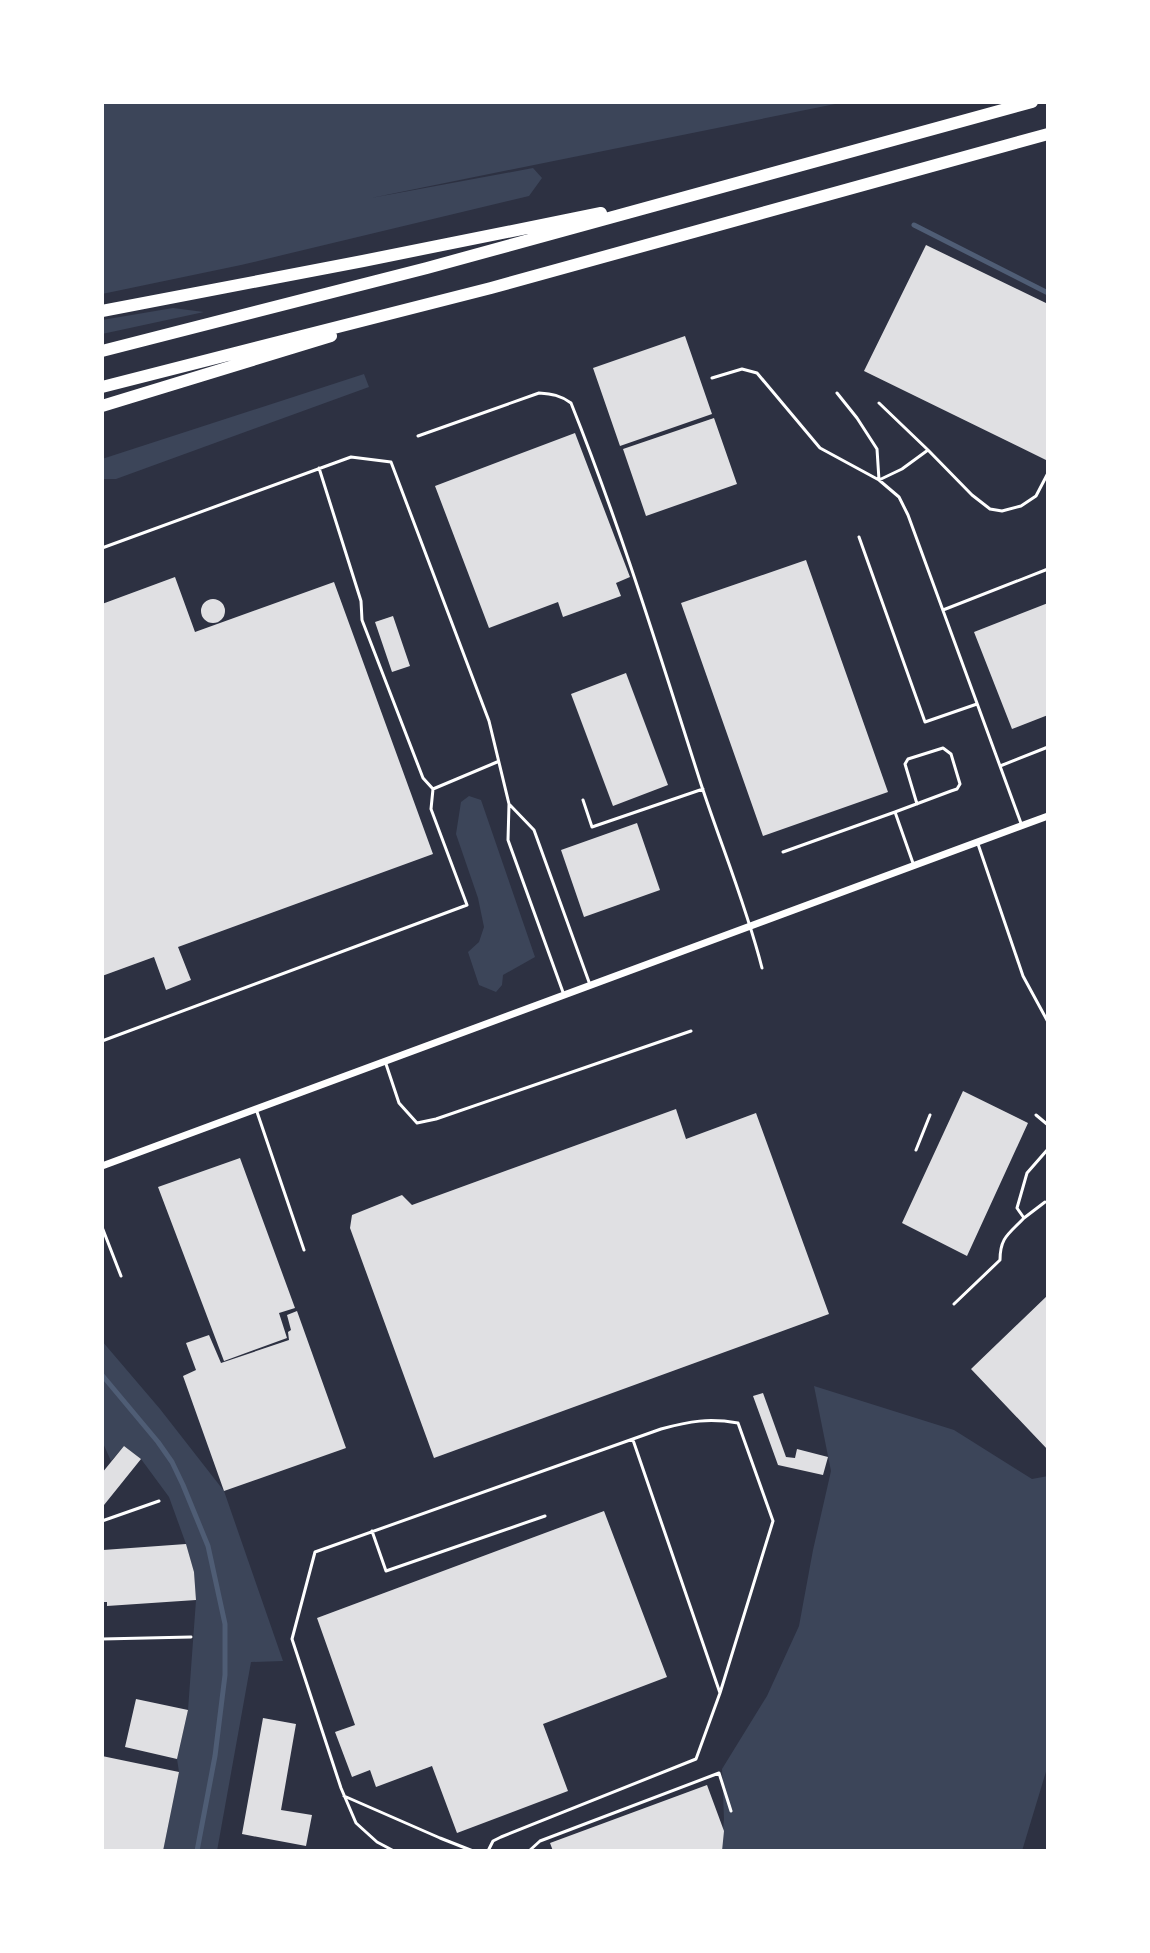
<svg xmlns="http://www.w3.org/2000/svg" width="1150" height="1953" font-family="'Crimson Pro',serif">
<rect width="100%" height="100%" fill="#2d3142"/>
<path fill="#3c4559" d="M102,102h743l-474,96 162,-30 9,10 -13,18 -288,69 -139,29z
M173,308l31,4 -102,22v-14z
M364,374l5,13 -253,92h-14v-20z
M469,796l12,4 54,157 -32,18 -1,10 -6,7 -17,-7 -11,-33 11,-10 5,-15 -6,-29 -22,-64 5,-32z
M102,1341l58,68 64,82 59,170 -32,1 -34,189h-54l16,-79 -2,-13 11,-49 8,-110 -2,-28 -8,-28 -17,-47 -28,-38 -17,-13 -13,15 -9,-20z
M814,1386l140,44 78,49 16,-3v289l-26,86h-301l3,-32 -2,-50 45,-73 32,-70 14,-76 18,-79z"/>
<g fill="none" stroke-linecap="round" stroke-linejoin="round">
<path stroke="#4f5d75" stroke-width="5" d="M914,225l134,68
M102,1375l56,67 14,20 11,23 25,61 17,78v51l-10,81 -18,95"/>
</g>
<path fill="#e0e0e3" d="M926,245l122,59v157l-184,-90z
M685,336l27,78 -92,32 -27,-78z
M714,418l23,66 -91,32 -23,-67z
M575,433l55,144 -14,6 5,13 -58,21 -5,-15 -69,26 -54,-142z
M806,560l82,232 -125,44 -82,-233z
M175,577l20,55 139,-50 99,272 -255,93 13,33 -25,10 -12,-33 -52,19v-372z
M201 611a12 12 0 1 1 24 0a12 12 0 1 1-24 0Z
M1048,603v112l-36,14 -38,-97z
M393,616l17,50 -18,6 -17,-50z
M626,673l42,112 -55,21 -42,-112z
M637,823l23,67 -76,27 -23,-67z
M963,1091l65,32 -61,133 -65,-33z
M676,1109l10,30 70,-26 73,201 -395,144 -84,-230 2,-13 50,-20 10,10z
M240,1158l55,150 -16,5 8,25 -63,23 -66,-174z
M1048,1295v155l-77,-81z
M297,1311l49,137 -122,43 -41,-115 13,-6 -10,-27 23,-8 12,28 68,-23 -1,-8 3,-2 -4,-15z
M763,1393l23,64 9,1 2,-9 31,8 -5,18 -45,-10 -25,-69z
M124,1446l17,13 -37,46 -2,-1v-31z
M604,1511l63,166 -124,47 25,67 -111,42 -25,-67 -56,21 -6,-17 -18,7 -17,-45 20,-7 -38,-107z
M186,1544l8,28 2,28 -89,6v-4h-5l1,-52z
M136,1699l52,11 -11,49 -52,-12z
M263,1718l33,6 -15,86 31,5 -6,31 -64,-12z
M102,1756l77,16 -16,79h-61z
M707,1785l17,46 -2,20h-169l-3,-8z"/>
<g fill="none" stroke-linecap="round" stroke-linejoin="round">
<path stroke="#fff" stroke-width="3" d="M712,378l30,-9 15,4 63,75 59,32 20,17 9,18 114,311
M837,393l20,25 20,31 2,31 23,-11 26,-19 44,45 18,14 12,2 19,-5 15,-10 12,-23
M879,403l49,47
M418,436l121,-43c13,1 21,2 32,10 50,125 89,253 130,381 20,61 45,121 61,184
M319,468l42,133 1,19 61,158 10,11 64,-27
M859,537l66,185 52,-18
M102,548l249,-91 40,5 98,259 20,83
M943,610l105,-41
M1000,766l48,-19
M583,800l9,27 111,-38
M895,812l56,-21 6,-2 3,-5 -9,-30 -8,-6 -35,11 -3,5 12,40
M978,844l45,132 25,46
M783,852l112,-40 19,54
M564,995l-56,-155 1,-36 25,26 55,152
M102,1041l365,-136 -36,-96 2,-20
M385,1061l14,42 18,20 19,-4 255,-88
M256,1109l48,141
M1036,1115l12,10
M916,1150l14,-35
M1045,1202l-21,16 -7,-10 10,-35 21,-24
M102,1227l19,49
M954,1304l46,-44c0,-23 9,-26 24,-42
M102,1521l57,-20
M372,1531l14,40 159,-55
M102,1639l89,-2
M344,1796l96,42 33,13
M394,1851l-17,-9 -21,-19 -15,-35 -49,-149 23,-87 346,-123c29,-8 48,-11 77,-6l35,98 -53,172
M488,1851l5,-10 8,-4 195,-78 24,-66 -87,-253
M529,1851l11,-10 179,-68 12,38"/>
<path stroke="#fff" stroke-width="7" d="M102,1166l946,-350"/>
<path stroke="#fff" stroke-width="12" d="M102,311l261,-50 238,-48
M102,351l325,-83 605,-166
M102,387l389,-99 557,-154
M102,406l229,-70"/>
</g>
<rect width="1150" height="1953" fill="none" stroke="#ffffff" stroke-width="208"/>
</svg>
